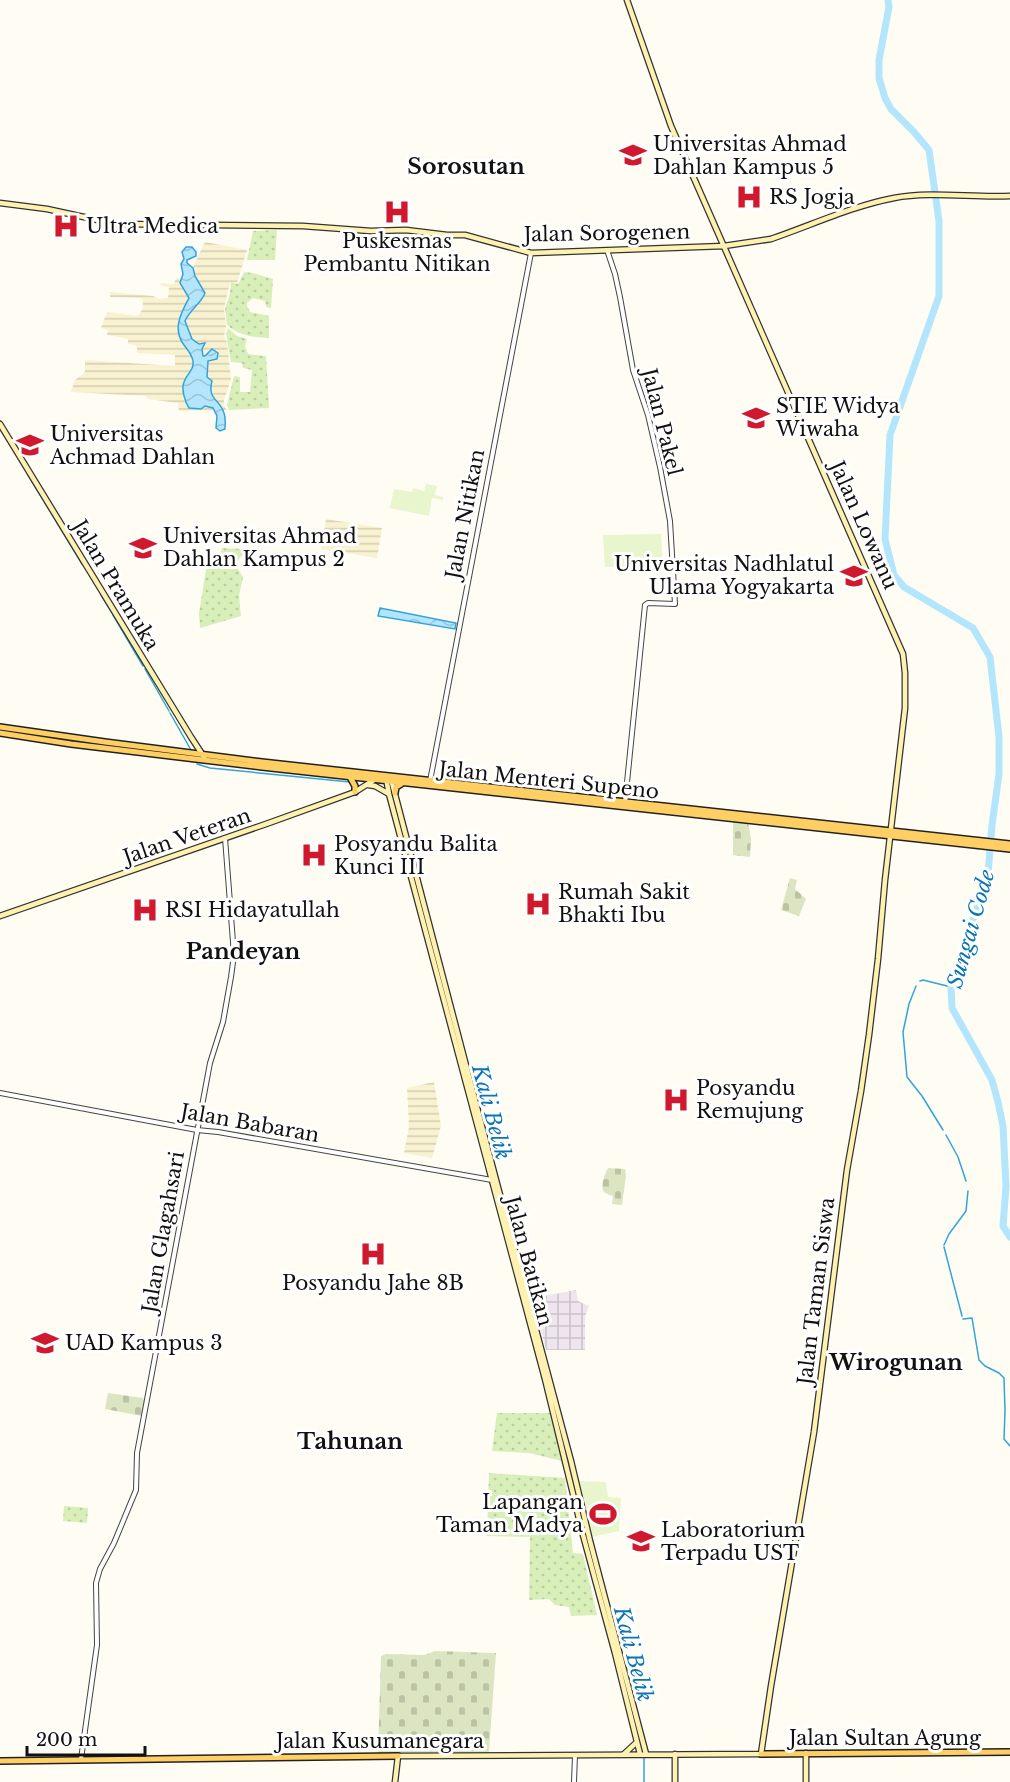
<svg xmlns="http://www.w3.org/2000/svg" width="1010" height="1782" font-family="'Libre Baskerville',serif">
<defs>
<pattern id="industrial-grid" width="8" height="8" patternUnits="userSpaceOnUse" patternTransform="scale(1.5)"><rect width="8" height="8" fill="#eee5ef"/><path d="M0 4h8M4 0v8" fill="none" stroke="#cbc3cc"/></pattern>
<pattern id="farmland-rules" width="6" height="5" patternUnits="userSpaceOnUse" patternTransform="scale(1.5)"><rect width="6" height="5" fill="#f9f2d1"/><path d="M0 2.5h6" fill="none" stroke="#d4ceb2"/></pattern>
<pattern id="grass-dots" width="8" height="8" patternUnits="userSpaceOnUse" patternTransform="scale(1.5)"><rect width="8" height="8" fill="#d8efb9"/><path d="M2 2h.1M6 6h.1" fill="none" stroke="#b8cc9e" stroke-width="1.8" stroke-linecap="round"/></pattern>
<pattern id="cemetery-stones" width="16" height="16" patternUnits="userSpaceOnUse" patternTransform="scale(1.5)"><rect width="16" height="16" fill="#dce5c1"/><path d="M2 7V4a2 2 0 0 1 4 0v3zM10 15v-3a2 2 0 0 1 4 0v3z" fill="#bcc3a5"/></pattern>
<pattern id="water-waves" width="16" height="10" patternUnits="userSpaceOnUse" patternTransform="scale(1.5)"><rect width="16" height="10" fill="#b3e6fc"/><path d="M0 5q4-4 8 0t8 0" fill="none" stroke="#99c4d7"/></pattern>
</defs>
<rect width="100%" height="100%" fill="#fffcf4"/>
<path fill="url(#industrial-grid)" d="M576,1290l2,11 11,5 -4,10v34h-39l-13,-52z"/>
<path fill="url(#farmland-rules)" d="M205,242l42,8 -10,33 -7,-1 -6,27 2,17 -2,11 3,5 4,38 -7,19v7l3,4 -48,1 -1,-8 -30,-4 -3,-3 -74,-4 4,-12 10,-8v-12l90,6v-11l-38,-2v-7l-9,-2v-5l-21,-4 1,-5 -7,-2 6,-16 31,4 4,-6 1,-6 -1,-5 -4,-1 -28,-1v-5l43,4 6,3 9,-1 1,-11 -8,-1 -1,-3 14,1 2,-6h15l3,-13z
M326,519l56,9 -5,30 -56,-9z
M434,1082l7,44 -9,32 -28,-5 5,-26 -2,-39z"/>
<path fill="url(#grass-dots)" d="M277,230l-2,30h-28l6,-29z
M244,272l9,1 20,6 -2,29 -5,-1 -1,-6 -12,-3 -6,5v3l3,6 19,4v22c-17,-1 -29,-2 -42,-13l-2,-16 5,-16 1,-11 7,2z
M228,328l9,8 10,3 -2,7 3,8 18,2 3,52 -40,2 -2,-5 7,-29 6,1v15h10l2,-22 -9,-2 -1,-5 -11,-1 -5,-28z
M222,548l21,1 -1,6 -5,7 1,7 5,8 -4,19 2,20 -41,12 -1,-15 8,-50 11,1z
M497,1413h53l12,48 -33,-8 -37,-2z
M489,1473l76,5 8,75 10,1 14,61 -26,1 -2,-9 -14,-2 -6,-6 -20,1 1,-63 -43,-1z
M64,1506l24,2 -1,15 -24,-2z"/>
<path fill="url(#cemetery-stones)" d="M733,821l15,1 3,17 -1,18 -17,-2z
M790,878l7,2 -2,9 11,10 -7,17 -18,-6z
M608,1168l17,1 1,7 -4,29 -10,-1 1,-8c-1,0 -8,-3 -9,-4 -5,-6 2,-19 4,-24z
M108,1393l35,5 2,5 -3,13 -37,-7z
M435,1651l61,2 -7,99 -111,1 3,-97 5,-2 39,1z"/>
<path fill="#e9f5cc" d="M426,484l11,2 -2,9 8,2v3l-11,-2 -3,18 -39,-8 4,-19 18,3 1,-4 11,3z
M661,534l2,33h-58l-2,-32z
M578,1481l28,1 2,15 13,1 -2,33 -28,6z"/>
<path fill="url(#water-waves)" stroke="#33a3db" stroke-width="1.5" d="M186,247h6l4,5v4l-9,4v3l6,5 2,8 10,17c-4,11 -15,16 -20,28l7,18 7,5 6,-1 -3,6 1,7h2l7,-7 6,4 -1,6 -9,2 -1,16 5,4c-5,19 8,18 12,32 2,5 1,11 1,16l-5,2 -4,-3 1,-12 -4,-8 -8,-2 -4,3 -12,-1c-4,-6 -8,-19 -5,-26 3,-9 10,-11 9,-21 -1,-6 -5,-11 -9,-16 -12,-16 -3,-32 5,-47l-9,-15 3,-9 -2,-10 3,-5 -2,-7z
M380,608l76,15 -1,6 -77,-13z"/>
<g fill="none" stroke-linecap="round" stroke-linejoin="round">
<path stroke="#33a3db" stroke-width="1.5" d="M28,475l54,89
M101,595l11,18
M113,615l30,51
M145,669l24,42
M170,713l21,37
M197,764l13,4 140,14
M391,793l11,40
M403,835l7,29
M411,866l15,60
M428,931l3,13
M920,981l3,-1 28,7
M916,986l-7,18 -6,28 4,45 15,19 21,34
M946,1135l12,22 8,24
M944,1245l5,-11 17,-23 2,-20
M944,1247l18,69
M963,1319l9,-1 7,42 6,6 14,7 5,5 1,33 -1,28 6,7
M554,1407l7,29
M562,1439l23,93
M586,1535l4,16
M633,1712l11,44v26"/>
<path stroke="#b3e6fc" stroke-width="7" d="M888,0l1,7 -10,53v18l6,20 6,11 23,23 15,18 10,71v75l-49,139 -5,104 9,36 10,12 69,41 17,29 9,80v37l-7,51 -4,49 -37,113 1,21 40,72 6,22 5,24 3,60 -3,40 7,11"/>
<defs>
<path id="tertiary" d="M607,250l8,24 5,23 13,73 15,45 12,52 10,54 5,83 -27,-1 -3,2 -20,197
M430,781l101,-528
M0,1093l197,37 21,2 274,48
M81,1759l16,-114 -1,-62 4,-14 14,-26 22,-53 1,-37 73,-390 13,-41 8,-45 3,-22 -9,-117
M574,1782l1,-27"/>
<path id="secondary" d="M0,203l47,6 69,15 187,2 68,5 35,-1 41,5h18l66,18 193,-7 47,-7c41,-14 81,-33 123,-41 38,-7 78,0 116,-2
M0,424l191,313 13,20
M386,778l3,16 156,585 38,156 32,118 25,101
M391,779l105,401 75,281 19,80 56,213
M368,785l7,1 14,8
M0,916l266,-92 89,-32 22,-14
M624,1754l13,-12
M395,1782l3,-26 363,-2 10,-68 43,-254 33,-262 14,-79 8,-56 9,-76 7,-79 20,-172v-35l-2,-19 -232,-528 -44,-126
M675,1782v-28
M806,1782v-29"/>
<path id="primary" d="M0,727l105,15 157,20 748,82
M0,733l71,11 191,23 748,82
M350,777l5,9v6
M395,793l1,-6 5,-3
M761,1754l249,-2
M0,1761l398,-5"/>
</defs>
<use href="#tertiary" stroke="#444" stroke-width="6"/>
<use href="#secondary" stroke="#333" stroke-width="7"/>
<use href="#primary" stroke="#222" stroke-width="8"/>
<use href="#tertiary" stroke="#fff" stroke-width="4"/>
<use href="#secondary" stroke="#fff1af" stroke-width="4.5"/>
<use href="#primary" stroke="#ffcf64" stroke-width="5"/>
</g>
<defs>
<symbol id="university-bare" viewBox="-9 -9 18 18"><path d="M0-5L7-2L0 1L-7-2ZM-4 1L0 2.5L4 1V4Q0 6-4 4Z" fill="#d0192e" stroke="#fff" stroke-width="2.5" paint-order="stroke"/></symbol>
<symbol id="hospital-bare" viewBox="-9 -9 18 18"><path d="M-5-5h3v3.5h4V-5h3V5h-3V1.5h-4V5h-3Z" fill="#d0192e" stroke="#fff" stroke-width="2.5" paint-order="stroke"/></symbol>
<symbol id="stadium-bare" viewBox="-9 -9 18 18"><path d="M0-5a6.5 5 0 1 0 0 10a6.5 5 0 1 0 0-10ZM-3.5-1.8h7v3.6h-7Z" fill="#d0192e" stroke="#fff" stroke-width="2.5" paint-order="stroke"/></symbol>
</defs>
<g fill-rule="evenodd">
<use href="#university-bare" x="614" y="136" width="38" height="38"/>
<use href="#hospital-bare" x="730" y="178" width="38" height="38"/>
<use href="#hospital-bare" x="378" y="193" width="38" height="38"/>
<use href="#hospital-bare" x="47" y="207" width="38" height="38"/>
<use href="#university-bare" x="737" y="399" width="38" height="38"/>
<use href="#university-bare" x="11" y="426" width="38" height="38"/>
<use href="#university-bare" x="124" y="529" width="38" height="38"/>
<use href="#university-bare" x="835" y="557" width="38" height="38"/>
<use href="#hospital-bare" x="295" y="836" width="38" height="38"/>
<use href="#hospital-bare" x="519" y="885" width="38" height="38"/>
<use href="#hospital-bare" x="126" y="891" width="38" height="38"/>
<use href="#hospital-bare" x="657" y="1081" width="38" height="38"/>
<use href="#hospital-bare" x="354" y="1235" width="38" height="38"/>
<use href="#university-bare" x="26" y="1324" width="38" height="38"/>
<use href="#stadium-bare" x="584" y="1495" width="38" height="38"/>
<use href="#university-bare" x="622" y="1522" width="38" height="38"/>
</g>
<g text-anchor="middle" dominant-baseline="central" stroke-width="6" stroke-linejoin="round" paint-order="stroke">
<g font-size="20" fill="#111" stroke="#fff" text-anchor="start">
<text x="653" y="144">Universitas Ahmad<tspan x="653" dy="23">Dahlan Kampus 5</tspan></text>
<text x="769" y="197">RS Jogja</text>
<text x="86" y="226">Ultra Medica</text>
<text x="397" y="241" text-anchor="middle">Puskesmas<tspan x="397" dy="23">Pembantu Nitikan</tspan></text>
<text x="776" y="406">STIE Widya<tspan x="776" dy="23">Wiwaha</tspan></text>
<text x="50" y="434">Universitas<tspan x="50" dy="23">Achmad Dahlan</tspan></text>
<text x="163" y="536">Universitas Ahmad<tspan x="163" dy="23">Dahlan Kampus 2</tspan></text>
<text x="834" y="564" text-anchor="end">Universitas Nadhlatul<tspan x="834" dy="23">Ulama Yogyakarta</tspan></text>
<text x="334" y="844">Posyandu Balita<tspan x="334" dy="23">Kunci III</tspan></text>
<text x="558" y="892">Rumah Sakit<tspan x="558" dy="23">Bhakti Ibu</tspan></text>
<text x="165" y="910">RSI Hidayatullah</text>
<text x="696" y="1088">Posyandu<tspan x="696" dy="23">Remujung</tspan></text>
<text x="373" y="1283" text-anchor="middle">Posyandu Jahe 8B</text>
<text x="65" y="1343">UAD Kampus 3</text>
<text x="583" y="1502" text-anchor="end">Lapangan<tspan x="583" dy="23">Taman Madya</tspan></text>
<text x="661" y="1530">Laboratorium<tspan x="661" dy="23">Terpadu UST</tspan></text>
</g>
<g font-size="20" fill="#111" stroke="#fff">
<text transform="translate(607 233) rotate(-1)">Jalan Sorogenen</text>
<text transform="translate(662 422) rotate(76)">Jalan Pakel</text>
<text transform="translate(465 514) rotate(-79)">Jalan Nitikan</text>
<text transform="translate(864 525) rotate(66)">Jalan Lowanu</text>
<text transform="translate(116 585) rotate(59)">Jalan Pramuka</text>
<text transform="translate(549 780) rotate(6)">Jalan Menteri Supeno</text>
<text transform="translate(187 836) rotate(-19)">Jalan Veteran</text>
<text transform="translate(250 1123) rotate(10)">Jalan Babaran</text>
<text transform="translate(163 1232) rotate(-80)">Jalan Glagahsari</text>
<text transform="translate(529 1261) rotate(75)">Jalan Batikan</text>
<text transform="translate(816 1291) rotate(-83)">Jalan Taman Siswa</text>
<text x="885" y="1738">Jalan Sultan Agung</text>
<text x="380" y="1741">Jalan Kusumanegara</text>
</g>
<g font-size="21" font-style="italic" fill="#0b74b1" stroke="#fff">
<text transform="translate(971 929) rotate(-74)">Sungai Code</text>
<text transform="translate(491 1112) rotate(75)">Kali Belik</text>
<text transform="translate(633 1654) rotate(75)">Kali Belik</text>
</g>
<g font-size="22" font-weight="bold" fill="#111" stroke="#fff">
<text x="466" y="166">Sorosutan</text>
<text x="243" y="951">Pandeyan</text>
<text x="896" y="1362">Wirogunan</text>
<text x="350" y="1441">Tahunan</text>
</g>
</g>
<path d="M27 1746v9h118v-9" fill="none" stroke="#111111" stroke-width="3"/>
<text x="36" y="1746" font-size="18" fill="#111111" stroke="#ffffff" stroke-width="4.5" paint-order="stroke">200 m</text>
</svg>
